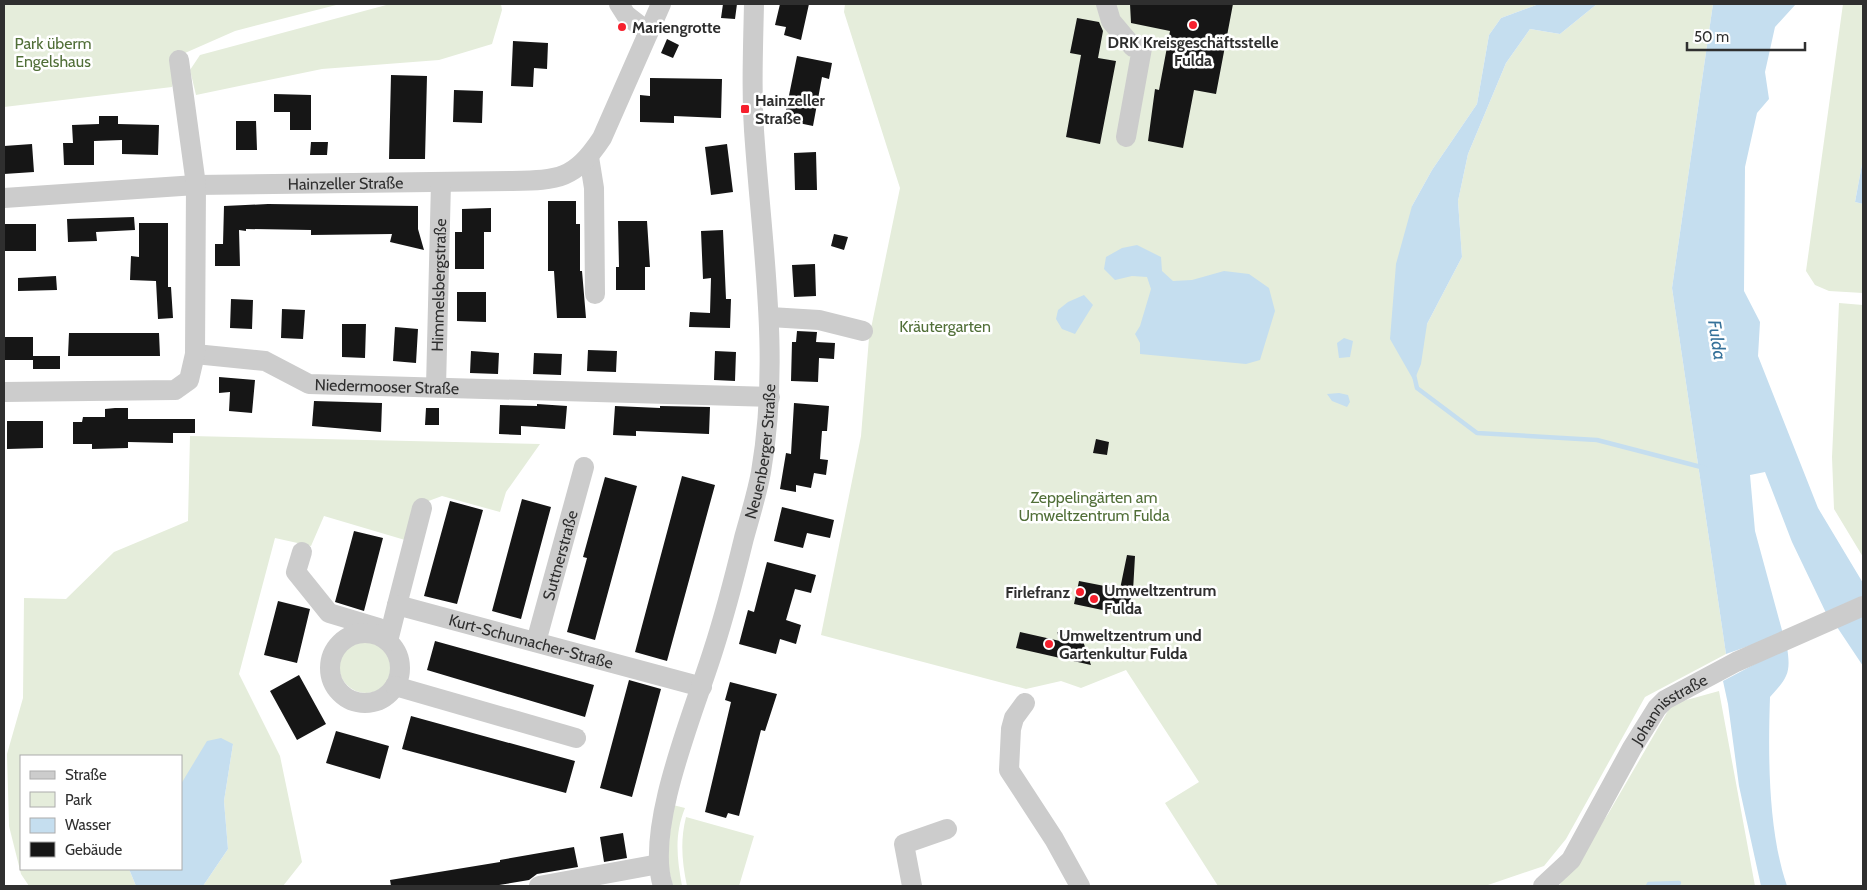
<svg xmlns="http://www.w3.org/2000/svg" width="1867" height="890" font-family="Cabin,sans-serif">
<rect width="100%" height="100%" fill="#fff"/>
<path fill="#e5eddb" d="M4,4h336l-105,27 -50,22 -6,7 -7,27 -168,20z
M390,4h111l1,6 -10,34 -53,16 -117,9 -126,26 -6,-25 10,-15z
M845,4h694l-38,14 -12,17 -12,69 -45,66 -20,36 15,118 35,-67 -4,-56 10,-47 38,-91 24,-34 30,5 37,-30h116l-41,284 54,366 -81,43 -79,142 -22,27 -59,20h-267l-53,-83 34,-21 -73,-112 -45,18 -20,-7 -35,8 -205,-54 40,-199 8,-98 31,-150 -56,-176z
M1843,4h20v155l-8,43 8,2v89l-34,-2 -14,-6 -9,-14z
M1839,303l24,2v252l-29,-48 -2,-52z
M190,436l350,8 -34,48 -6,20 -58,-16 -27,10 -10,34 -81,-24 -13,30 -36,-8 -36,136 41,82 22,106 -19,24h-80l25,-37 -4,-48 9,-57 -52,40v-28h-160v113h108l7,17h-107l-8,-12 -12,-48 -2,-72 16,-56 1,-100 42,1 48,-47 74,-31z
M339 666a27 27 0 1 1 54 0a27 27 0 1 1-54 0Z
M1719,691l36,195h-194l-1,-2 48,-70 64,-110z
M673,805l12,3c-11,27 -8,50 -3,78h-9l-6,-24z
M686,817l68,19 -15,50h-52c-5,-24 -7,-45 -1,-69z"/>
<path fill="#c5deef" d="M1539,4h58l-37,30 -30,-5 -24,34 -38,91 -10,47 4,56 -35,67 -6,40 -7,17 -24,-42 6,-75 16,-58 20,-36 45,-66 12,-69 12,-17z
M1713,4h83l-21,23 -10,45 4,27 -12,14 -12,54 -1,124 16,31 -2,34 60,152 45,75v16l-36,16 -35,-73 -27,-70 -15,3 5,56 28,103 -57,20 -54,-366z
M1863,159v45l-8,-2z
M1137,245l24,12 1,14 11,10 19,-1 32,-9 25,3 20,14 6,23 -15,49 -14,4 -106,-10v-11l-5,-9 5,-8 11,-37 -4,-12 -15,-1 -17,4 -11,-11 2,-12 16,-9z
M1084,295l9,10 -18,29 -13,-5 -6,-10 2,-9 10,-8z
M1344,338l9,3 -3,16 -11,1 -2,-15z
M1339,393l9,2 2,7 -3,5 -15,-6 -5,-7z
M1863,615v51l-26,-39z
M1787,647c4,26 1,30 -17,50 -2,58 -2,134 17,189h-26l-22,-100 -11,-82 -5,-23z
M221,738l12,6 -9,57 4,48 -25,37h-67l-7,-17h52v-85l26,-43z"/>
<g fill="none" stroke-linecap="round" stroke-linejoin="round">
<path stroke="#c5deef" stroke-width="4.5" d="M1414,375l3,13 60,45 120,7 108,28
M1648,886l1,-2 30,-1"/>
</g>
<path fill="#161616" d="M723,4h14l-2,15 -14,-1z
M780,4h29l-8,36 -17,-5 2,-8 -11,-2z
M1130,4h103l-17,90 -22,-4 -11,58 -35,-7 7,-52 4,1 11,-59 -39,-8z
M1077,18l22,4 4,9 -5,27 18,3 -16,83 -34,-7 15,-82 -11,-2z
M667,39l12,6 -6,13 -12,-5z
M513,41l35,2 -1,26 -13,-1 -1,19 -22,-1z
M797,56l35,7 -3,16 -7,-2 -9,49 -29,-6z
M391,75l36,1 -2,83h-36z
M650,78l72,1 -1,39 -47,-2v7l-34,-1v-27l10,1z
M454,90l29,1 -1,32 -29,-1z
M274,94l37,1v35h-21v-18h-16z
M99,116h19v8l41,1 -1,30 -36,-1v-14l-28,1v24h-30l-1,-22h10l-1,-18 27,-1z
M236,121h20l1,29h-21z
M311,142h17l-1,13h-17z
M32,144l2,28 -30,2v-28z
M727,144l6,48 -22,3 -6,-48z
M816,152l1,38h-22l-1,-37z
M548,201h28v23h4v47h2l4,47h-29l-3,-47h-6z
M268,204l150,2v23l6,21 -34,-8 2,-8 -81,1v-5l-65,-1v2l-7,-1 1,36h-25v-22h8l1,-38z
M491,208v24h-7v37h-29v-37h7v-23z
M134,217l1,13 -39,2 1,9 -29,1 -1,-23z
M618,221h29l3,46h-5v23h-29v-23h3z
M139,223h29v64h3l2,31 -15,1 -2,-38 -26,-1 1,-24 8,1z
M4,224h32v27h-32z
M723,230l3,69h5l-1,29 -41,-1 1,-15 20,1 1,-35 -8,1 -2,-48z
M834,234l14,3 -4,13 -13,-4z
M815,264l1,32 -22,1 -2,-32z
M56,276l1,14 -39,1v-13z
M457,292h29v30l-29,-1z
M231,299l22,1 -1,29 -22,-1z
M282,309l23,1 -2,29 -22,-1z
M342,324h24l-1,34 -23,-1z
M395,327l23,2 -2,34 -23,-2z
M797,331l20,1 -1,10 19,1 -1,16 -15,-1 -1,24 -27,-1 1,-39h4z
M69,333h90l1,23h-92z
M4,337h29v19h27v13h-27v-9h-29z
M588,350l29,1 -1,21 -29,-1z
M471,351l28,2 -1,21 -28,-1z
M715,351l21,1 -1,29 -21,-1z
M534,353l28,1 -1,21 -28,-1z
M219,377l36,3 -3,33 -23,-2 1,-19 -11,1z
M314,401l68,2 -1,29 -69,-6z
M794,403l35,3 -2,25h-5l-2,28 8,1 -2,15 -12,-2 -3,15 -15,-3v7l-16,-3 6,-36 5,1z
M537,404l30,2 -2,23 -44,-3v9l-22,-1 1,-29 37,1z
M615,406l45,2v-2l50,1 -1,27 -73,-3v5l-23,-1z
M115,408h13v11h67v14h-22v10l-45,-1v6l-36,1v-5h-19v-22h9l1,-5h22v-8z
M426,408h13v17h-14z
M7,421h36v27l-36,1z
M1096,439l13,3 -2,13 -14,-2z
M682,476l33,9 -48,176 -32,-9z
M605,477l32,9 -42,154 -28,-8 20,-74 -4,-1z
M522,499l29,8 -30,112 -29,-8z
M450,501l33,9 -26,94 -33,-8z
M782,507l52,13 -4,18 -23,-5 -4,15 -29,-7z
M354,531l29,7 -19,73 -29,-9z
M1127,555l8,1 -2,35 -7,24 -52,-11 5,-23 41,8z
M767,562l49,13 -5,18 -16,-4 -9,31 15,5 -5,19 -16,-5 -4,15 -37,-10 9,-34 6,2z
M278,601l32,8 -13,54 -33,-8z
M1020,632l40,9 -3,-9 25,6 9,27 -75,-17z
M435,641l159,44 -9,32 -158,-47z
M299,675l27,49 -29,16 -27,-49z
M629,680l32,9 -29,108 -32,-9z
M730,682l47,12 -12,37 -4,-1 -22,86 -11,-3 -2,5 -21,-6 26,-110 -6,-2z
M411,716l164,45 -9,32 -164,-44z
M336,731l53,15 -9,33 -54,-16z
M623,833l4,25 -23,4 -4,-25z
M574,847l4,20 -41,7 -8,6 -36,6h-102l-1,-6 110,-18v-2z"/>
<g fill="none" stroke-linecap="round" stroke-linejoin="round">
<g stroke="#ccc" stroke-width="20">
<path d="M619,4l7,11 22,17"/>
<path d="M1106,4l5,17 22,26 9,1 -16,89"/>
<path d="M589,157l5,31 1,106"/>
<path id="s1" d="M4,198l192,-13 315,-4c48,-1 63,-1 91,-43l59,-134"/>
<path d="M770,317l49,3 44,11"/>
<path id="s2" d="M195,354l70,7 44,23 461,13"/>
<path id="s3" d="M436,387l5,-205"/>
<path d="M4,392l171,-2 14,-10 6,-26 1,-169 -17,-125"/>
<path d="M302,552l-6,20 33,41 50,15"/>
<path d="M397,605l25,-97"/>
<circle cx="365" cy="668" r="35"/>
<path id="s4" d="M388,641l9,-36 305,82"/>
<path id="s5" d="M536,642l48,-175"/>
<path d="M395,686l181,52"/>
<path d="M1025,703l-11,15 -3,11 -2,41 45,69 26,47"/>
<path d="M539,886l120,-22"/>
<path id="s6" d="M663,886c-19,-57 32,-177 50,-235 12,-37 22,-76 31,-113 6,-22 13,-44 17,-66 19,-110 2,-219 -6,-328 -4,-47 -2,-94 -1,-140"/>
<path d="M912,886l-8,-42 43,-15"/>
<path id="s7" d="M1543,886l28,-26 61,-112 25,-40 8,-8 71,-38 127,-56"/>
</g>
</g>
<g fill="#f6202d" stroke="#fff" stroke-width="2">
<circle cx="1193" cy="25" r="5"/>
<circle cx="622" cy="27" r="5"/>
<rect x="740" y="104" width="10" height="10" rx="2.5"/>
<circle cx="1080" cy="592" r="5"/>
<circle cx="1094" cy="599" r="5"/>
<circle cx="1049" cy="644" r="5"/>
</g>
<g text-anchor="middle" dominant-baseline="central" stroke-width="5" stroke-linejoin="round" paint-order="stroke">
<g font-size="16" font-weight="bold" fill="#2f2f2f" stroke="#fff" text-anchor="start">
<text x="632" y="27">Mariengrotte</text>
<text x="1193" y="42" text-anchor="middle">DRK Kreisgeschäftsstelle<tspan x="1193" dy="18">Fulda</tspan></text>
<text x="755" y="100">Hainzeller<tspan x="755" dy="18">Straße</tspan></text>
<text x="1104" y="590">Umweltzentrum<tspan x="1104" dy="18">Fulda</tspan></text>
<text x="1070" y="592" text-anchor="end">Firlefranz</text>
<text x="1059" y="635">Umweltzentrum und<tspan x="1059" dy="18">Gartenkultur Fulda</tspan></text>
</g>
<g font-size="16" fill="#516f38" stroke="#fff">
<text x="53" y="43">Park überm<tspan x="53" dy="18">Engelshaus</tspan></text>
<text x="945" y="326">Kräutergarten</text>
<text x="1094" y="497">Zeppelingärten am<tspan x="1094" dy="18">Umweltzentrum Fulda</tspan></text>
</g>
<g font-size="16" fill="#2f2f2f" stroke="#fff">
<text stroke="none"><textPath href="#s1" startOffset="342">Hainzeller Straße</textPath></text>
<text stroke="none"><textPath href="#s3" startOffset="102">Himmelsbergstraße</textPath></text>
<text stroke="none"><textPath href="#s2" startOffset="198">Niedermooser Straße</textPath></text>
<text stroke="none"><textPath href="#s6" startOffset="449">Neuenberger Straße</textPath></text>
<text stroke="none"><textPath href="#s5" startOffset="90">Suttnerstraße</textPath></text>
<text stroke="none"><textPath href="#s4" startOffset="176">Kurt-Schumacher-Straße</textPath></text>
<text stroke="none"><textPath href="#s7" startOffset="221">Johannisstraße</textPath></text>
</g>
<g font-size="18" font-style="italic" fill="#357199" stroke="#fff">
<text transform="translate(1717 340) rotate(81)">Fulda</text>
</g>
</g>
<rect width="1867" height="890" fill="none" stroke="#2f2f2f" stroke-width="10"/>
<rect x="20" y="755" width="162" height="115" fill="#ffffff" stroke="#acacac"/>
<rect x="30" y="771" width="25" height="8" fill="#cccccc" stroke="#acacac"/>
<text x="65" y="780" font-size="15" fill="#2f2f2f">Straße</text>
<rect x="30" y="792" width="25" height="15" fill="#e5eddb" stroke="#acacac"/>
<text x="65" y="805" font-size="15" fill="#2f2f2f">Park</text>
<rect x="30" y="818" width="25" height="15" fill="#c5deef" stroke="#acacac"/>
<text x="65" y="830" font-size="15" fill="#2f2f2f">Wasser</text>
<rect x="30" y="842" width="25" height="15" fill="#161616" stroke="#acacac"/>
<text x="65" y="855" font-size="15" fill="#2f2f2f">Gebäude</text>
<path d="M1687 42v8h118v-8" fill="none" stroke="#2f2f2f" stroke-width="2.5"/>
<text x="1694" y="42" font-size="15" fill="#2f2f2f" stroke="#ffffff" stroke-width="4" paint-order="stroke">50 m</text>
</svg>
